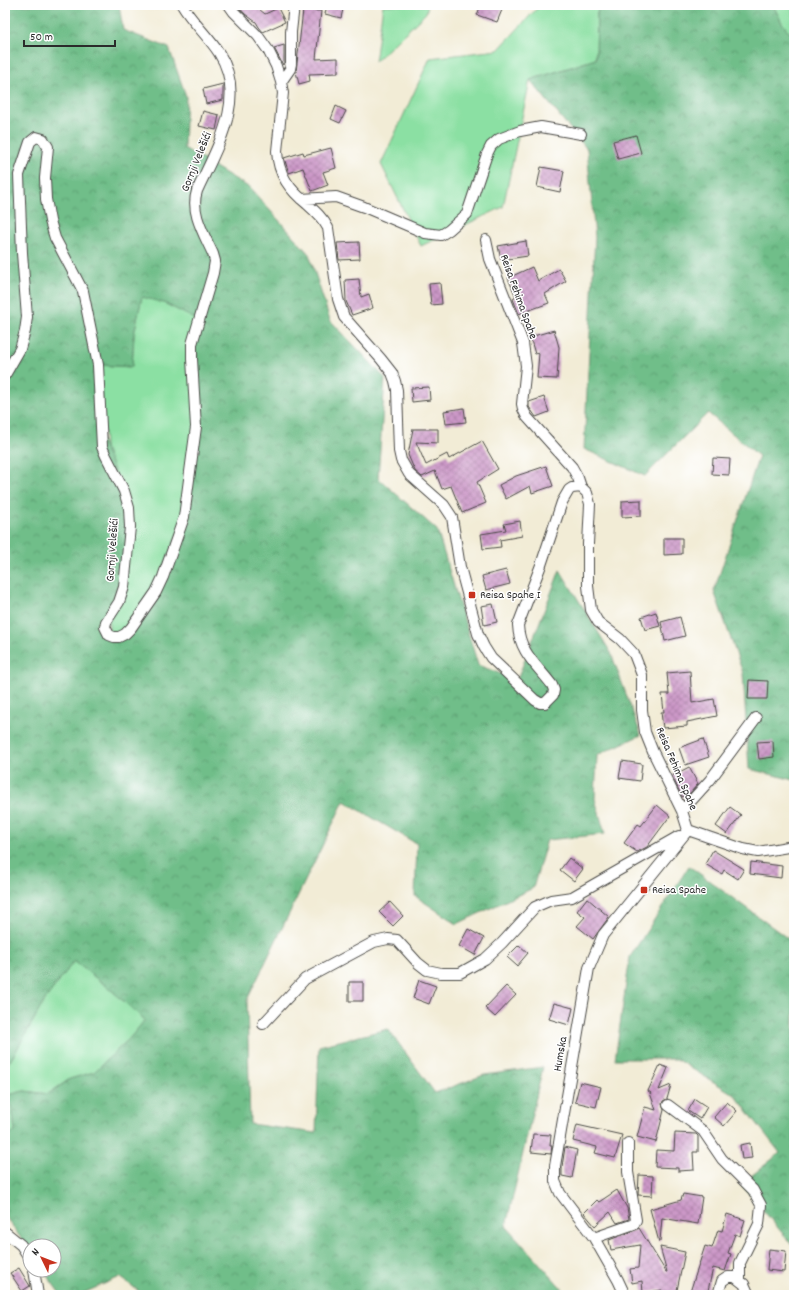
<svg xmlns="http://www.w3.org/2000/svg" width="799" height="1300" font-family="Dekko,sans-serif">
<defs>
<pattern id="forest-crowns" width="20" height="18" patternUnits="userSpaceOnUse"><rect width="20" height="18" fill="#70be89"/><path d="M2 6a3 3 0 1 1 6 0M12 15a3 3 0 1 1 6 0" fill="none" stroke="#5c9b70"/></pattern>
<pattern id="building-cross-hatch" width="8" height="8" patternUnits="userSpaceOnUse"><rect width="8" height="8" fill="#cc98c8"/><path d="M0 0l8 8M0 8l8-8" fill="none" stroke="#a67ca3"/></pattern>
</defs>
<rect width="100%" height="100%" fill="#fff"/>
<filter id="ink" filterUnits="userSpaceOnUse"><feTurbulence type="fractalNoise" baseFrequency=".025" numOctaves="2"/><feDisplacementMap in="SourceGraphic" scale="8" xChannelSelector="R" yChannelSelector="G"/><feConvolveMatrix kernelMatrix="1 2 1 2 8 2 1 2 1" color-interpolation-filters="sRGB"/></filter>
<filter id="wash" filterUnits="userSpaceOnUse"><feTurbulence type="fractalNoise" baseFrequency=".012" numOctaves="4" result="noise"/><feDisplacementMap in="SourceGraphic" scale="16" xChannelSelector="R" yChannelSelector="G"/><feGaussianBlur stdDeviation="0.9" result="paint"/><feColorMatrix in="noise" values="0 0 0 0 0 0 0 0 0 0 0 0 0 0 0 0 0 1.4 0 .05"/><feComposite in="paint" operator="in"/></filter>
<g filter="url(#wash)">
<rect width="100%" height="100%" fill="#f2ecd6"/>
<path fill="#8be0a3" stroke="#5b8667" d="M383,5h45l-2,8 -51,49z
M540,5h60l-3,8 -1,46 -66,21 -27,127 -82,39 -40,-82 49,-106 68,-8z
M773,5h21v33l-12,-15z
M142,296l22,7 36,18 -4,106 -12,90 -21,60 -38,57 -16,1 -3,-179 -8,-91 34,2 2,-33z
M74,961l35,27 36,32 -16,19 -35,33 -24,7 -22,15 -24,-3 -16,4 5,18 2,19 -10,4v-70l7,-8 34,-60z"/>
<path fill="url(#forest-crowns)" stroke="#4e745a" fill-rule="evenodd" d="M5,5h114l4,25 46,18 17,48 -2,52 66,40 59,66 21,66 55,58 -7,100 59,52 41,135 39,15 43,-110 51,83 30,82 -44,20 -2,44 10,35 -58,6 -14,48 -76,36 -42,-28 2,-52 -73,-43 -97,199 3,124 66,9 3,-87 69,-17 47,64 49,-18 59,-8 -37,159 59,66 -6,3h-415l-24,-18 -41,18h-18l-18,-25h11v-24h-24v5l-25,-35v-80l10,-4 -2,-19 -5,-18 16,-4 24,3 22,-15 24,-7 35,-33 16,-19 -36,-32 -35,-27 -28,37 -34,60 -7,8zM142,297l22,6 35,18 -7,38 4,68 -12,90 -36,88 -29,32 -14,-10 19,-40 5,-79 -28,-70 -2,-73 33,2 2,-33z
M600,5h173l9,18 12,15v742l-45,-11 -6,-96 -29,-82 45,-135 -51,-43 -63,63 -61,-27 11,-212 -8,-88 -57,-69 66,-21 1,-46z
M689,866l105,77v304l-53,-63 39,-31 -45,-58 -59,-36h-61l15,-102z"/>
<g id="blocks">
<path fill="url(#building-cross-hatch)" d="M237,5h17l11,9 13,-6 7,14 -22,10 -4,-5 -3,-5 -11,-8z
M327,5h17l-3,13 -16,-4z
M481,5h23l-7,17 -20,-7z
M303,10l18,1 -5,48 22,-1v15l-29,1 1,7 -11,3 -3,-12z
M284,45v18l-1,2 -9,-17z
M223,84v16l-17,4 -3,-15z
M336,106l10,5 -6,12 -9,-4z
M203,111l16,4 -3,15 -17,-4z
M636,135l5,18 -23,6 -5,-18z
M331,148l5,20 -13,4 5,13 -16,6 -9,-23 -14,5 -5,-15 19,-6 1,3z
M541,167l23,4 -4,21 -23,-5z
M526,241l2,15 -27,4 -3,-14z
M359,242l1,17 -21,1 -2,-17z
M532,267l6,14 21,-12 7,12 -21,13 4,9 -30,11 -6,-15 3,-2 -8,-19z
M359,279l2,18 8,-3 4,14 -21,7 -6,-14 -1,-21z
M440,283l2,21 -11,1 -2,-21z
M554,330l5,17 -2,32 -20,-1 2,-25 -4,1 -5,-17z
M429,387l1,13 -18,2 -1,-14z
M544,397l5,15 -13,5 -7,-10v-5z
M464,408l2,14 -20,2 -2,-13z
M413,429h25v14l-22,-1 10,23 21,-11 2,5 33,-18 16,28 -21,13 9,21 -24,10 -11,-27 -9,3 -7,-18 -13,6 -7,-6 -7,-16z
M713,458l17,1 -1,16 -17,-1z
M546,466l7,20 -21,7 -2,-7 -24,13 -7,-14 17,-9z
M641,500v16l-19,1v-16z
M520,521l2,15 -22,4 1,7 -18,2 -2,-15 25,-4 -2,-6z
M664,538h18v16l-18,1z
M506,570l4,14 -24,6 -4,-14z
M493,604l4,18 -13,3 -3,-19z
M656,612l4,14 -15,4 -4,-13z
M680,617l5,19 -20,5 -4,-19z
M690,671l2,32 22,-4 3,17 -30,6v4l-24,2 -2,-16h3l-2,-18h7l-2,-21z
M749,680l19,1 -1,18h-19z
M703,739l6,18 -24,8 -6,-17z
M773,741l1,16 -15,2 -2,-17z
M622,761l20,3 -2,17 -21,-3z
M689,767l9,17 -8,9 -8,4 -10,-21z
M657,805l13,11 -23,31 -10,5 -13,-9 14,-19 3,2z
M730,807l11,8 -14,19 -11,-8z
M713,850l31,19 -6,10 -14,-9 -2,4 -17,-10z
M569,858l14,11 -9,12 -14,-11z
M751,862l31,4 -1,12 -31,-4z
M587,898l22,19 -16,22 -16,-13 8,-9 -8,-6z
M390,902l13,14 -10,10 -14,-14z
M468,929l16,9 -9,17 -16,-9z
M519,945l9,8 -11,13 -10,-9z
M419,980l17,6 -7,18 -16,-6z
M349,982h14v19h-14z
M506,986l10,9 -21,22 -10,-9z
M554,1003l19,5 -4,17 -20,-6z
M660,1065l8,3 -9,22 12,-5 -4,14 -4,2 -1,3 2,6 -8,32 -19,-5 8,-30 11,3 -6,-17h1l-3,-2z
M580,1082l21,5 -5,20 -21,-5z
M695,1099l12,8 -7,12 -12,-8z
M727,1102l10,9 -13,15 -10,-9z
M577,1125l45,10 -7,23 -20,-5 2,-6 -24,-6z
M675,1133l21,1 2,2v16h-5l1,18 -16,1v-3l-23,-1 1,-17 18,1z
M533,1134l18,1 -1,10h2l-1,9 -20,-2z
M750,1143l2,15 -10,1 -2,-14z
M565,1147l12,3 -5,28 -10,-2v-9z
M639,1175l14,1 -1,20 -14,-1z
M617,1190l10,18 2,11 -12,4 -7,-11 -15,14 -11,-13 13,-13 2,2z
M683,1194l19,3 -4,27 -36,-6 -2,23 -1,1 -9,-33 31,-9z
M727,1214l18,6 -5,16 -5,-2 -7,19 3,1 -6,17 -12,-3 -6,27h-18l16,-49 7,2 6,-18 4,1z
M639,1228l27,44h1l-7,-25 25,5 -9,43h-14v-5l-19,3 -1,-12 -10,2 -2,-14 8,-1 2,-23 -29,5 -2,-10 27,-10z
M769,1249l17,2 -2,21 -17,-2z
M19,1268l11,18 -8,5 -12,-18z"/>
</g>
</g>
<g filter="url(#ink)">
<use href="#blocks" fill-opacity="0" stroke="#494845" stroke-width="1"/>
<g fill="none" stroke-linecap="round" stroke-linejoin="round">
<defs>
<path id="street" d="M229,5l5,7 24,24 10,14 8,16 5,16 2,11 -6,58c1,24 13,39 30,53 8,7 16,14 21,24l10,71 6,18 37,42 11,14 3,8 2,9 2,61 2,9 8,14 35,31 8,12 8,50 18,67 6,13 7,11 44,42 5,3h5l8,-8 1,-5 -2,-5c-15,-20 -33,-33 -34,-60l23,-60 21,-63 7,-12 3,-2 9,-1 6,6 3,11 -2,40v42l3,24 7,12 22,17 14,15 8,21v35l3,22 8,20 29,59 6,19
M281,82l9,-13 1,-5v-32l3,-27
M301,199l35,-2 28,10 61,26 16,2 8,-5 18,-16 20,-60 4,-8 8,-7 21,-8 21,-4 40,7
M486,240l4,19 33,84 3,23 -4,38 1,5 4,8 45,50 6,11 3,9
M5,375l15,-26 5,-18 2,-14 -5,-64 -3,-78 11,-33 6,-5 7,2 5,8 -3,31 1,21 4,22 5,17 28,53 15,74 4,82 4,9 18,35 5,17 1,19 -6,60 -5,15 -13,20 -1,5 4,8 5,2h5l6,-3 6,-6 25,-36 7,-15 21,-60 12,-90 -4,-68v-15l21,-71 2,-12 -2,-7c-9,-20 -23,-42 -16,-63 19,-42 51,-93 22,-138 -11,-17 -27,-31 -37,-48
M682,811l28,-31 46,-62
M688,830l55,19 15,3 36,-6
M263,1024l42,-45 69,-37 14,-3 9,1 21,23 9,7 14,3h19l25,-14 17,-16 33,-36 16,-7 21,-3 107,-61
M668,1105l35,26 19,28 31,31 8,15 -2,19 -19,39v17
M5,1232l16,13 9,14
M594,1238l40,-14 2,-4 -8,-48v-29
M34,1270l4,25
M625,1295l-7,-15 -24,-42 -34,-45 -5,-12v-15l34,-198 14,-33 85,-105
M718,1295l4,-14 6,-4h7l9,7 5,11"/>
</defs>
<use href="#street" stroke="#494845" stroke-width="12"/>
<use href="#street" stroke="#fff" stroke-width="10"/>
</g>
</g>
<g fill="#c8321e" stroke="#fff" stroke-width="1.5">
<rect x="468" y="591" width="8" height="8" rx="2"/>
<rect x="640" y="886" width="8" height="8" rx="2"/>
</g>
<g text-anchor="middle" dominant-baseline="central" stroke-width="3" stroke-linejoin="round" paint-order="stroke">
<g font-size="12" fill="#2b2b2b" stroke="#fff">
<text transform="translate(197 162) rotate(-68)">Gornji Velešići</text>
<text transform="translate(518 297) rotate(70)">Reisa Fehima Spahe</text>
<text transform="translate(113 550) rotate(-86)">Gornji Velešići</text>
<text transform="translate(676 769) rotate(67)">Reisa Fehima Spahe</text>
<text transform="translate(561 1054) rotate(-80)">Humska</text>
</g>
<g font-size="12" fill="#2b2b2b" stroke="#fff" text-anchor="start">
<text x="480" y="595">Reisa Spahe I</text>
<text x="652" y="890">Reisa Spahe</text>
</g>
</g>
<rect width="799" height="1300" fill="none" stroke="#fff" stroke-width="20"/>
<g transform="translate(42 1258) rotate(313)"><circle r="19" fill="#ffffff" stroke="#aaaaaa"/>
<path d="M0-3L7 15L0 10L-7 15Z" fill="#c8321e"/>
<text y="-6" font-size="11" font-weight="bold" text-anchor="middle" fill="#2b2b2b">N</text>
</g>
<path d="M24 40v6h91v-6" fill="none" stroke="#2b2b2b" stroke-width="2"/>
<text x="30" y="40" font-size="12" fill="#2b2b2b" stroke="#ffffff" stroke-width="3" paint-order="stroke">50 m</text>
</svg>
